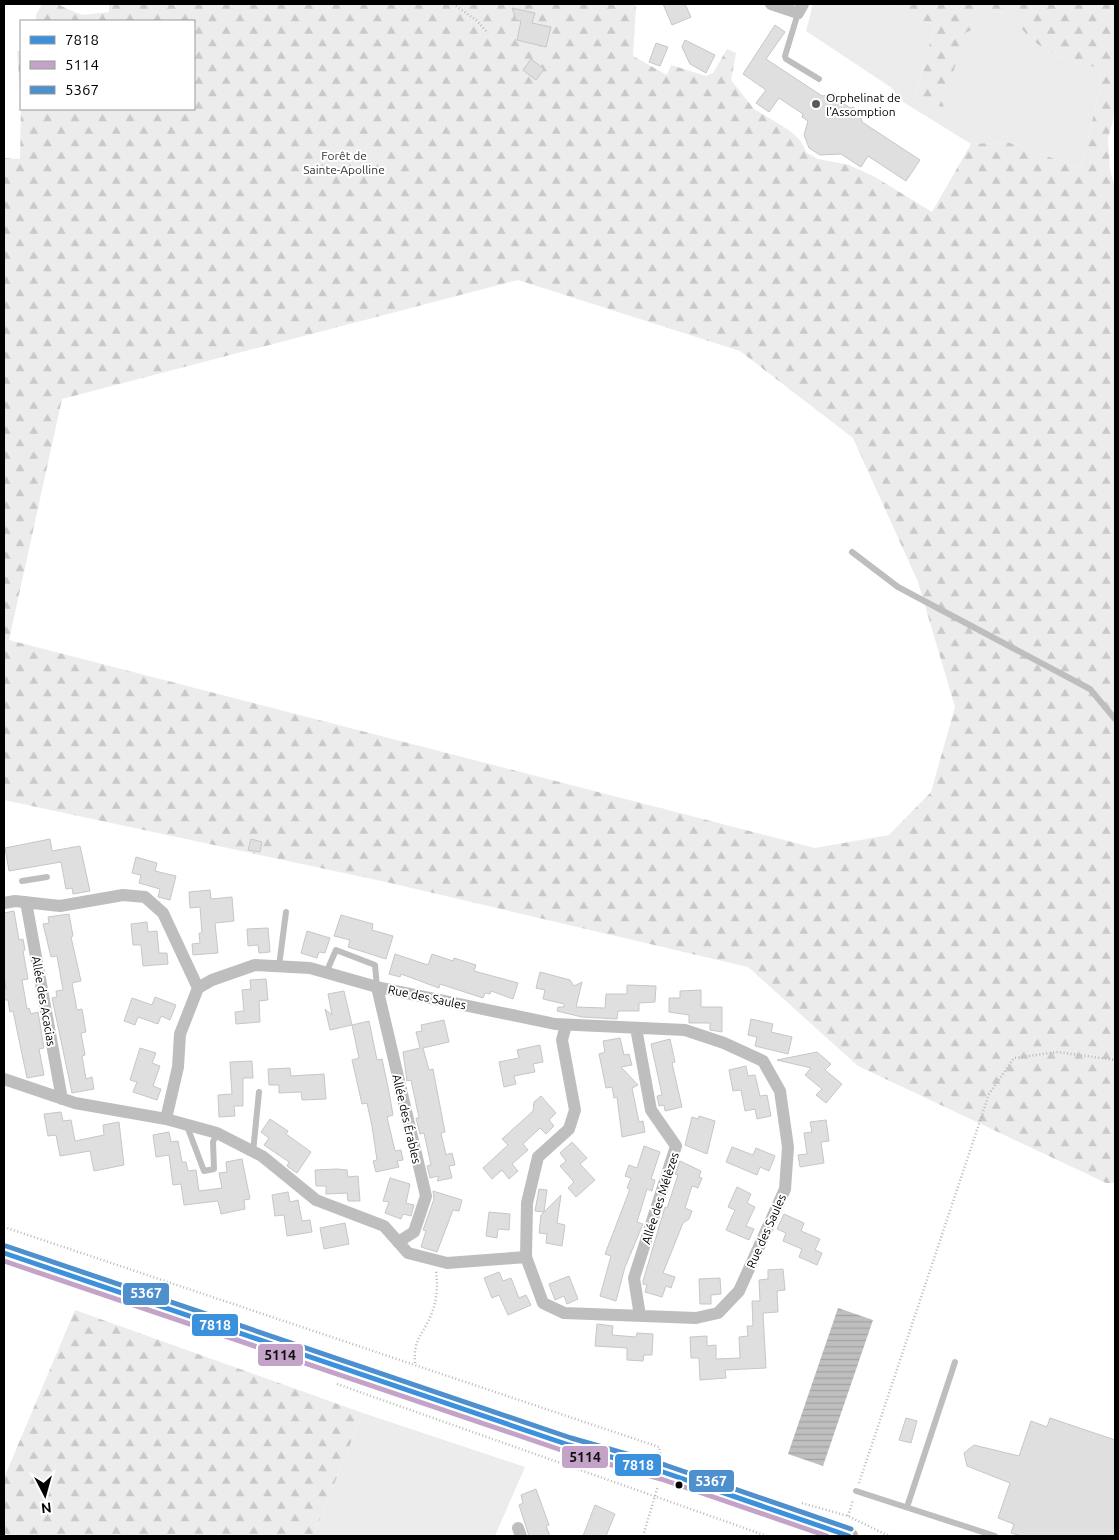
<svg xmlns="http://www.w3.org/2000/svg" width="1119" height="1540" font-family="Ubuntu,sans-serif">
<defs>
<pattern id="forest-firs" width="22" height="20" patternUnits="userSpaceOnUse" patternTransform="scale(1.25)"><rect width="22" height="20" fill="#ececec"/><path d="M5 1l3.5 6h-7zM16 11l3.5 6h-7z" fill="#c9c9c9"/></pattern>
<pattern id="water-rules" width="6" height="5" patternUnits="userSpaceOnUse" patternTransform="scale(1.25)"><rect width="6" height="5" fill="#bfbfbf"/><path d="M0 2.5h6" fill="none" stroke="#a2a2a2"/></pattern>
</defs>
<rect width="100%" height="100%" fill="#fff"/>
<path fill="#ececec" d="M813,4h79l16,12 27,9 -21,76 64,-86 12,-3 22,1c19,36 48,46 87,55l1,20 -19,80 -74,-26 -36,2 -71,-44 -8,-12 -86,-57z
M363,1413l162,54 -30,69h-182z"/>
<path fill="url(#forest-firs)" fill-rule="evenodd" d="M42,4l17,1 23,10 27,-3v-8h523l4,2 -3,50 34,19 4,-10 35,11 7,-3 14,-24 9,4 -5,27 23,29 35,21 11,10 7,13 11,6 31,6 26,12 57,35 39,-68 36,-2 74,26 19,-80 -1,-20c-39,-9 -68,-19 -88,-55l-21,-1 -12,3 -2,13 -11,5 -22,74 -29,-6 21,-76 -27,-9 -16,-12h223v108l-7,27 2,31 5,17v996h-9l-248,-117 -110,-99 -362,-85 -382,-82v-642l16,1 1,-57 -4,-51h4v58h173v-88h-158v-6zM518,280l222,71 113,87 65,144 37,125 -24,85 -42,43 -74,13 -806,-208 53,-241z
M75,1310l288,103 -50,123h-309v-58z"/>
<path fill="url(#water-rules)" d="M838,1308l35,12 -50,146 -35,-12z"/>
<path fill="#dfdfdf" stroke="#c7c7c7" d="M663,4h22l6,13 -19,8z
M512,8l23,5 -3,10 19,4 -5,20 -29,-7 4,-19 -5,-1z
M775,25l10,7 -19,27 56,37 13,-2 1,4 4,-1 1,5 9,6 4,-1 1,4 4,-1 3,12 58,38 -14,21 -38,-25 -7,11 -20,-13 -21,1 -11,-7 -5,-13 4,-14 -6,-4 1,-3 -24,-16 -10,14 -13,-9 10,-13 -23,-16z
M685,40l30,15 -9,18 -16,-9 -8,-17z
M656,43l12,4 -8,19 -11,-4z
M531,59l13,10 -8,11 -13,-10z
M50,839l2,12 28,-5 10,45 -17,3 -1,-6 -6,1 -5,-27 -52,9 -4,-23z
M251,839l11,3 -2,10 -12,-2z
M136,857l21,6 -2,8 21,5 -6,24 -12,-3 2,-8 -21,-6 2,-8 -9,-2z
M210,890l1,9 21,-2 2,24 -19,2 3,30 -25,2 -1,-11 8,-1 -1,-10h3l-2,-26 -10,1 -1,-16z
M14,911l5,29 4,-1 2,11 -2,1 5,28 -6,1 5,29 2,-1 2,6 7,-2 6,36 -5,1 5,26 -17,3 -14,-67 -3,1 -2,-12h-4v-11h2l-2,-14v-62z
M69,914l4,22 -2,1 10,44 -9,2 5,27 5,-1 4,23 -5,1 4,22 -3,1 4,23 6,-2 2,12 -22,4 -20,-95 5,-1 -1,-6 7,-1 -6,-34 -6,1 -8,-33 6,-1 -1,-6z
M341,915l32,9 -1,6 21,6 -7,23 -38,-12 2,-7 -16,-4z
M147,922l1,10 9,-1 2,22h8l1,11 -25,2 -2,-21h-8l-2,-21z
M268,928l2,24 -11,1 -1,-8 -10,1 -1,-17z
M307,931l23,7 -5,15 -6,-1 -2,6 -16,-5z
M395,954l33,11 4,-11 21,7 1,-3 22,7 -2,6 44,12 -5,16 -22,-8 -1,3 -5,-1 -2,5 -43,-14 -1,4 -38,-14 -1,3 -11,-3z
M540,972l30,8 4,6 8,-4 -6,25 29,1 1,-14h21v-9l29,1 -1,16 -16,1v8h-21l-1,8 -35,-2 -25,-6 1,-4h6v-3l-21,-5 2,-9 -9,-2z
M266,979l2,21 -9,1 1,21 -24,2 -1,-12 9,-1 -2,-21 9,-1 -1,-9z
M701,990v17h21v25l-12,-2v-7h-21v-8l-20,-3v-14h11v-7z
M344,991l8,34 -22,5 -5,-21 7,6 -4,-21z
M155,997l21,8 -6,15 -9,-4 -3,8 -20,-7 -3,8 -11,-4 8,-23 20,7z
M751,1019l22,5 -2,8 21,5 -4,17 -33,-8 2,-9 -9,-2z
M444,1020l5,22 -26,6 6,22 4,-1 2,11 10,52 -4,1 5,22 6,-2 3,12 -6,1 3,12 -15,3 2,-5 -9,2 -3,-12 4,-1 -7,-32 -4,1 -4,-16h3l-8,-38 -4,1 -4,-29 17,-4 -4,-16 6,-1 -1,-6z
M369,1021l8,39 5,-1 7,33 4,23 -6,2 8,34 6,-1 2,10 -6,1 2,6 -23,5 -3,-11 4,-1 -5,-34 -5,-23 -5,1 -10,-44 7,-2 -7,-33z
M620,1038l4,17 5,-1 3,11 -11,2 17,18 -6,3 7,34 4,-1 2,11 -23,5 -5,-40 -3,1 -2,-11 -6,1 -7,-34 6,-2 -2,-11z
M670,1039l5,23 -3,1 10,44 -17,4 -1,-6 -5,1 -2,-10 5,-1 -11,-51z
M540,1045l3,17 -10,2 2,8 -21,4 2,8 -12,3 -5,-25 20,-4 -2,-8z
M140,1048l16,5 -4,10 8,3 -7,20 8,3 -4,11 -24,-8 4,-10 -7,-2z
M817,1052l14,12 -6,6 17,14 -16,19 -10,-8 6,-6 -17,-14 6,-7 -34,-8z
M252,1061l1,17h-10v28h-9l1,10 -16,1 -1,-22 14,-1 -2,-32z
M746,1066l2,10 7,-1 5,21 7,-1 4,21 -14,3 -2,-10 -10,2 -4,-21 -8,1 -4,-21z
M290,1068l1,8 33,-2 2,25 -24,1 -1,-8 -22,1v-8h-10l-1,-16z
M541,1096l15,17 -7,7 5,6 -8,8 -6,-6 -17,16 5,6 -16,14 6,7 -9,8 -7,-9 -10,9 -9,-11 25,-23 -6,-6 31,-28 1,-9z
M61,1112l2,9 8,-1 4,21 29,-6 -1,-10 16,-3 5,43 -30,6 -4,-20 -30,5 -4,-21 -8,1 -4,-22z
M699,1116l16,5 -8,33 -22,-9 7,-28 6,2z
M270,1119l18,12 -2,3 25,18 -14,21 -10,-7 2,-4 -25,-17 5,-7 -8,-6z
M826,1120l3,21 -8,1 3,21 -24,4 -2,-12 9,-1 -3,-21 8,-1 -2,-10z
M169,1132l2,10 7,-1 4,21h4l2,9 8,-1 3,21 23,-3 -3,-15 8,-1 -1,-10 16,-3 8,40 -6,1 1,9 -24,5 -3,-13 -34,4 -3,-21 -8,1 -4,-30 -13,2 -3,-22z
M572,1142l15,16 -7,6 15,16 -19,17 -8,-9 6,-6 -14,-16 6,-5 -6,-8z
M644,1146l16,6 -9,27 4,1 -3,11 -5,-2 -10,33 6,2 -18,43 -9,34 -16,-5 11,-40 -6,-2 25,-65 -3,-1 4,-10 -6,-2 4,-11 8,3z
M732,1147l21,8 3,-7 19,8 -6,15 -9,-4 -3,8 -31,-13z
M680,1161l21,10 -2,6 3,1 -4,10 -6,-2 -7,22 7,3 -3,8 -6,4 -20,50 12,4 -4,11 -5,-2 -4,11 -17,-5 2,-7 -4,-1v-3l22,-74 2,1 11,-33 -3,-1z
M337,1169l10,1 1,7 10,-1 2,25h-12l-1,-8 -21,1v-8h-10l-1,-16z
M390,1178l20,6 -4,19 8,2 -3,11 -8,-2 -2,5 -16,-6 4,-11 -6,-1z
M737,1187l14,7 -4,9 8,4 -9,19 8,3 -5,11 -23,-10 9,-20 -7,-3z
M539,1189l8,1 -3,22 -9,-1z
M433,1191l29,9 -3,11 -6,-1 -16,42 -16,-5 5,-16 -3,-1 11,-31z
M288,1192l2,10 8,-2 4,21 8,-1 2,12 -25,4 -3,-21 -9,1 -3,-21z
M561,1195l-4,28 8,2 -3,21 -16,-3 1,-9 -8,-1 2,-18z
M489,1212l21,2 -1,16 -11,-1 -1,9 -11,-2z
M784,1214l20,9 -3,8 19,8 -5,11 7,3 -5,12 -18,-8 3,-8 -19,-8 3,-8 -9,-4z
M345,1223l4,21 -25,5 -4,-21z
M783,1269l2,21 -8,1 1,21 -15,1 3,55 -41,2 1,8 -26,2 -1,-22h-8l-1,-21 17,-1v10l9,-1v14l24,-1 -1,-21 9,-1 -1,-10h6l-1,-25h8l-1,-21 9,-1v-9z
M499,1272l4,9 8,-3 8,20 7,-3 5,10 -23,10 -9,-20 -7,3 -8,-20z
M569,1276l9,23 -11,5 -3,-8 -9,4 -6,-16z
M720,1278l1,16 -10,1v9h-11l-1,-25z
M597,1324l16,2 -1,9 24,2 1,-4 16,1 -1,21h-8l-1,6 -16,-1v-12l-32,-2z
M906,1418l11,3 -6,22 -12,-3z
M1050,1418l65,22v96h-93l-11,-3 3,-9 -16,-6 12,-35 -43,-17 -3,-13 10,-8 45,11 12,-35 16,6z
M536,1489l13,36 -3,1 4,10h-21l-10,-31 4,-2 -2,-8z
M595,1505l20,9 -9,22h-23z"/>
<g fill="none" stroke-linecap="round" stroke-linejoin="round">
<path stroke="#b9b9b9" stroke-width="2.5" stroke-dasharray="1 2.5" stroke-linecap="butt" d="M453,4l23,16 12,13
M4,1227l655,220 2,10
M415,1363c-2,-24 8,-28 16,-48 6,-15 7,-29 5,-44
M337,1384l430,152
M859,1483l130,-389 25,-36 44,-6 57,8
M802,1503l46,13 41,20
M848,1516l5,-16
M643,1536l15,-50"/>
<path stroke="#bebebe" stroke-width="6" d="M798,13l-13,43 1,3 33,20
M852,552l46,35 192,102 25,30
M22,881l25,-4
M279,966l7,-54
M326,973l10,-23 39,15 2,22
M187,1126l17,45 10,-2 -1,-27 4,-9
M253,1152l6,-60
M856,1491l139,45
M907,1507l48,-145"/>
<path stroke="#bebebe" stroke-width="12" d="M771,4l27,9 5,-9
M26,902l36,197
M4,903l11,-2 45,5 63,-11 22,2 18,16 35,75 14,-8 43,-15 55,3 67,19 178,37 130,6 39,13 39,18 17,30 8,56 -3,42 -46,102 -21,22 -22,5 -132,-5 -21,-10 -17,-46 -79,6 -39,-10 -24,-27 -68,-26 -54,-44 -45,-23 -51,-14 -91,-16 -71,-24
M377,987l49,209 -12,36 -16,10
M636,1028l15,82 25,36 -42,132 6,38
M166,1119l12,-52 2,-33 18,-46
M526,1257l1,-54 11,-46 31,-28 6,-19 -13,-70 4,-15
M518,1528l3,8"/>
<path stroke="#b8b8b8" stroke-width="18" d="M4,1253l565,192 94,27 186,64"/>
<defs>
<path id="bus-1" d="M4,1253l565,192 94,27 186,64"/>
<path id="bus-2" d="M4,1261l563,191 94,27 166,57"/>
<path id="bus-3" d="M6,1246l565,192 94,27 186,64"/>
</defs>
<use href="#bus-1" stroke="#fff" stroke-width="9"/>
<use href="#bus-2" stroke="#fff" stroke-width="9"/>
<use href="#bus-3" stroke="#fff" stroke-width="9"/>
<use href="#bus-1" stroke="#3c91dc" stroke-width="5"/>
<use href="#bus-2" stroke="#c4a3c8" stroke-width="5"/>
<use href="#bus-3" stroke="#4d90cd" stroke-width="5"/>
</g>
<circle fill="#595959" stroke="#fff" stroke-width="2" cx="816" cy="104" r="5"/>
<circle fill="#000" stroke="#fff" stroke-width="2" cx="679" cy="1485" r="4.5"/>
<g text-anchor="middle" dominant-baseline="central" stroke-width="4" stroke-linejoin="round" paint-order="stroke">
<g font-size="12" fill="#000" stroke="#fff" text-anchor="start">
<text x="826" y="97">Orphelinat de<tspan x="826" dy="14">l'Assomption</tspan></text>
</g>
<g font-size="12" fill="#333" stroke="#fff">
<text x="344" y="155">Forêt de<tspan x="344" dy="14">Sainte-Apolline</tspan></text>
</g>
<g font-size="12" fill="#000" stroke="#fff">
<text transform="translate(427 997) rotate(12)">Rue des Saules</text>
<text transform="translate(44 1001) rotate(80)">Allée des Acacias</text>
<text transform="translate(407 1119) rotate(77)">Allée des Érables</text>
<text transform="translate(660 1198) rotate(-72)">Allée des Mélèzes</text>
<text transform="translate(766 1231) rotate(-66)">Rue des Saules</text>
</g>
</g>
<g stroke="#fff" stroke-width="2">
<rect x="122" y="1282" width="48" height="24" rx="5" fill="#4d90cd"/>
<rect x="191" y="1313" width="48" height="24" rx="5" fill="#3c91dc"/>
<rect x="257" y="1343" width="47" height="24" rx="5" fill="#c4a3c8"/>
<rect x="561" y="1445" width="48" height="24" rx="5" fill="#c4a3c8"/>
<rect x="614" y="1453" width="48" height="24" rx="5" fill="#3c91dc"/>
<rect x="688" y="1469" width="47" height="24" rx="5" fill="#4d90cd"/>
</g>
<g font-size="14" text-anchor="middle" font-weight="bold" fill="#fff">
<text x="146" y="1298">5367</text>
<text x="215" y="1330">7818</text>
<text x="638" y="1470">7818</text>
<text x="711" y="1486">5367</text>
</g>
<g font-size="14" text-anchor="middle" font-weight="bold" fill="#111">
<text x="280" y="1360">5114</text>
<text x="585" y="1462">5114</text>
</g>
<rect width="1119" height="1540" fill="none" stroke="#000000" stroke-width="10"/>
<rect x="20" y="20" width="175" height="90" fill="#ffffff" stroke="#999999"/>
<rect x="30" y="36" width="25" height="8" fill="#3c91dc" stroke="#999999"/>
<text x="65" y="45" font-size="15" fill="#000000">7818</text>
<rect x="30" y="61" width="25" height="8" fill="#c4a3c8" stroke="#999999"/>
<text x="65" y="70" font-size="15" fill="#000000">5114</text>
<rect x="30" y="86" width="25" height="8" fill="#4d90cd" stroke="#999999"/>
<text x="65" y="95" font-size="15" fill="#000000">5367</text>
<g transform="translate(45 1495) rotate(174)" stroke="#ffffff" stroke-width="4" paint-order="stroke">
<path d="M0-4L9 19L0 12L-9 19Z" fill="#000000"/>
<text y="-8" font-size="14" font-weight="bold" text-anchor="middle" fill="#000000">N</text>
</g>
</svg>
